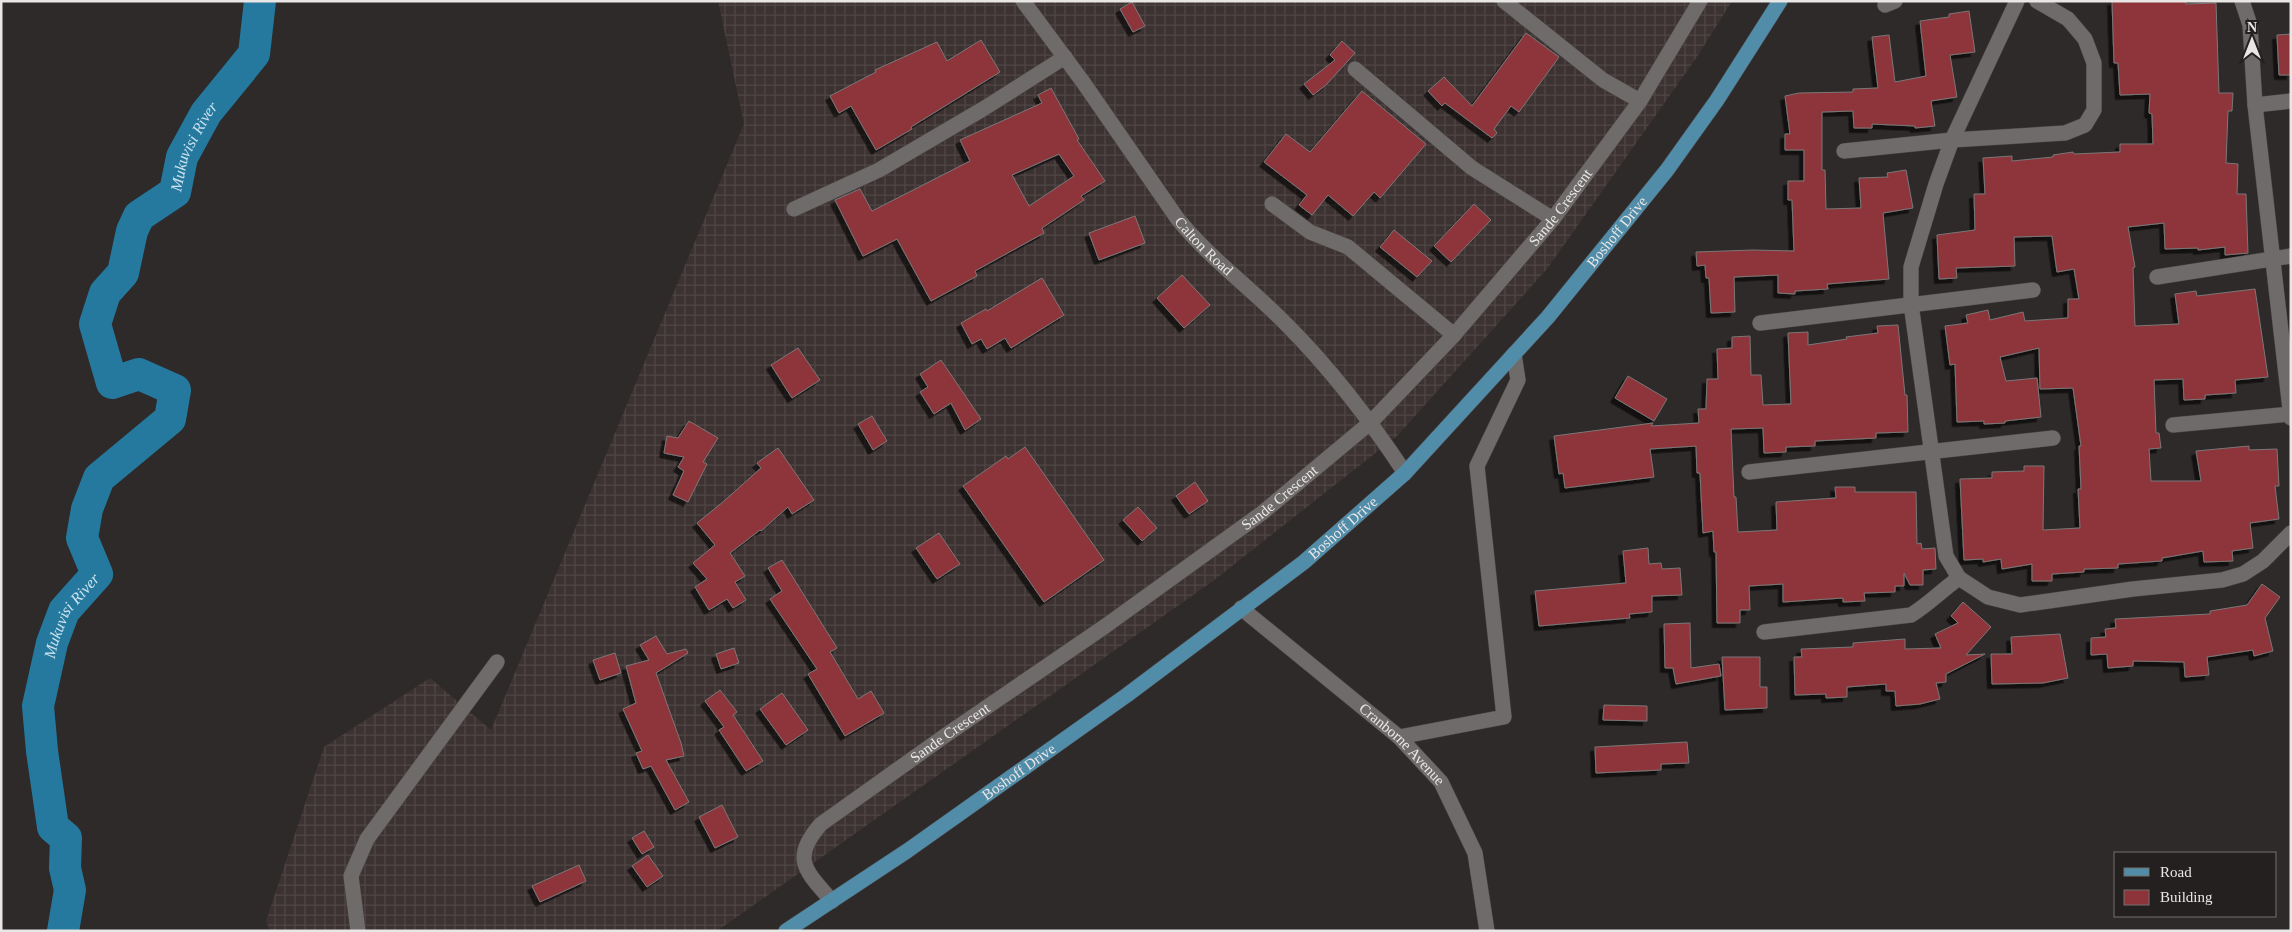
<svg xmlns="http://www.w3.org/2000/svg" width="2292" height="932" font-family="Georgia,serif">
<defs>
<pattern id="industrial-grid" width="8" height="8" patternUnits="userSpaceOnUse" patternTransform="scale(1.25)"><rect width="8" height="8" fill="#3d3232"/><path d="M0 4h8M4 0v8" fill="none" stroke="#504646"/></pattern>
<filter id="shadow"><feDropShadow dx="-4.5" dy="4.5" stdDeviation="0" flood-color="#0009"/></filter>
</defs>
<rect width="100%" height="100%" fill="#2d2a29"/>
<path fill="url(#industrial-grid)" d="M718,1h1014l-35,56 -150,212 -150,167 -184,145 -496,350h-447l-4,-10 58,-174 106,-69 61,52 253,-606z"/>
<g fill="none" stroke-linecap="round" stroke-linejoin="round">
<path stroke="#25799e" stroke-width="32" id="s1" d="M63,931l7,-41 -5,-22 1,-30 -13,-11 -11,-76 -4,-45 14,-63 12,-32 33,-37 -15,-36 5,-29 12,-31 71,-59 5,-29 -36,-16 -27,9 -17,-59 10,-31 18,-20 9,-42 7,-15 36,-24 7,-35 24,-44 48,-59 6,-53"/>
</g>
<path fill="#8d343b" stroke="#7c7777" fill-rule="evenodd" filter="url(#shadow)" d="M2112,1h73l1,3 30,-1 3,90h14l-1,18h-4l-2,52 12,1 -1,30h9l2,59 -23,2v-8l-27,3v-2l-33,1 -1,-26 -36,4 7,40 -2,1 2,58 44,-2 -4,-30 21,-3 1,5 58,-7 13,88 -33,3 1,13 -31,2v4l-21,1 -1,-21 -29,1 2,53h3l2,15 -12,1 2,32h50l-5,-30 53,-5v4l28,-1 2,37h-4l4,33 -29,4 3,25 -21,3 1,10 -29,1 -1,-11 -41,7v3l-44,3v4l-34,1v3l-32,2v7h-20v-17l-30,5 -1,-10 -18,3v-3l-19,1 -4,-81 32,-1v-6l32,-1v-5h20l-1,64 37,-2 -2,-39h3l-2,-43h2l-8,-58 -33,1 -1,-41 -39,9 6,24 31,-3 4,39 -36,4v2l-21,1v-3l-27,1 -2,-58 -5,1 -5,-39 23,-3 -2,-8 22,-5 2,10 33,-8 2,9 43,-3v-19h11l-5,-30 -17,3 -5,-36 -38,1 1,29 -59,2 1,10 -18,1 -2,-44 38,-5 -1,-36h11l-2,-36 29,-2v5l41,-4v-2l20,-3 1,2 46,-2v-8h33l-1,-30 -3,-1 1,-19 -30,1 -2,-32h-4z
M1132,2l13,24 -12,6 -13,-23z
M1969,11l6,41 -25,3 7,42 -26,4 4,25 -20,2v-2l-43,-2v4h-18l-1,-17 -31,1v58h3l1,39 35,-1 -2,-30 29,-1 -1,-4 19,-3 7,38 -30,5 6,66 -62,5 1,5 -33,2v3l-17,-1v-18l-44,2 1,35 -24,1 -2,-35h-3l-1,-13 -8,1 -1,-14 57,-2 41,1 -2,-51h-4v-19h16v-31h-19v-16h5l-5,-38 14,-3 54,-1v-3l25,-1 -6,-51 17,-2 6,47 31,-6 -6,-55 29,-4v-3z
M1526,33l33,24 -40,55 -8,-6 -17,23 3,4 -5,5 -47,-35 -3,3 -14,-15 16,-14 28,29z
M2291,34v41h-12l-2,-40z
M981,40l19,32 -89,55 1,2 -36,21 -25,-44 -12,7 -9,-17 46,-24 -1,-2 62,-28 10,19z
M1342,41l13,12 -29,32 -13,10 -9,-11 31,-24 -5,-5z
M1051,88l28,51 -2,1 28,41 -24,15 3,4 -42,28 2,5 -69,38 2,5 -46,25 -34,-62 -34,17 -28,-56 25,-11 12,22 98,-50 -10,-21 82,-37 -4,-8zM1059,154l15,22 -45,30 -17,-31z
M1362,91l64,53 -46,54 -6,-6 -21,24 -25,-21 -16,20 -13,-10 8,-10 -43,-33 22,-28 24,18z
M1474,204l17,16 -40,42 -17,-16z
M1135,216l10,27 -46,17 -10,-27z
M1394,230l38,31 -15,16 -37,-30z
M1182,275l28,30 -26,23 -27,-30z
M1042,278l22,37 -53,33 -6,-10 -18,11 -6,-10 -9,5 -11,-21 25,-14 1,2z
M1898,325l7,70h2l1,37 -32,1v5l-61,3v5l-29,1v5l-22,1 -1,-25 -32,1 3,68h2l2,35 39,-2 -1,-28 60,-4 -1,-11h20v5h61l1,52 4,-1 1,6 13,-1 1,21 -13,1v15h-13l-6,-12v13h-9v6l-31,1 1,8 -22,1v-4l-60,4v-18l-34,2 1,24h-10v13h-23l-1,-71h-2l-1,-21 -10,2 -3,-60h-3l-1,-27 -46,3 4,28 -89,11 -2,-15 -4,1 -5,-38 99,-13 -2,3 48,-3 -1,-14h8l1,-30h11l-1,-30 15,-1v-11l18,-1 1,39h10l2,30 28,-1 -3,-71 20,-1v13l39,-6 -1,-2 32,-4 -1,-7z
M798,348l22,32 -28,18 -21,-33z
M941,360l40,59 -16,11 -14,-27 -17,11 -14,-22 8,-5 -8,-13z
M1628,376l39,23 -13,22 -39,-23z
M872,416l15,25 -14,9 -15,-26z
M689,421l29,17 -15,24 4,2 -19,38 -15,-7 11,-24 -6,-4 6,-10 -20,-4 3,-17 11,2z
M1025,447l79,113 -60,42 -81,-116 43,-30 2,3z
M778,448l36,52 -22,14 -4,-7 -27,24 -1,-1 -30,23 15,23 -10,6 11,18 -13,8 -6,-9 -18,11 -14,-23 12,-8 -14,-16 22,-18 -18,-22 26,-21 38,-34 -4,-5z
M1195,482l13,19 -19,13 -13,-18z
M1138,507l19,21 -15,13 -19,-21z
M939,533l21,31 -23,15 -21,-31z
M1648,548l1,16 12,-1 1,6 18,-1 2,27 -30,1v16l-23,2 1,4 -91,8 -4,-35 91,-8 -3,-32z
M782,560l55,88 -7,4 28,47 13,-8 13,22 -39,23 -37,-62 9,-5 -47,-70 12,-8 -14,-23z
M2262,584l18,13 -15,21 8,33 -19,5 -1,-6 -46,7 2,18 -24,2 -1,-15 -51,-1v5l-25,2 -1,-14 -16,1v-17l15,-1 -1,-8 11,-1 -1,-9 95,-5v-3l37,-6z
M1963,602l28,25 -25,28 19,-1 -39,20v8l-10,1 4,16 -20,5 -24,2 -1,-15h-9v-7l-39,3v10l-21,1v-4l-31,1 -1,-38h8l-1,-8 52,-2v-4l52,-4v10l36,-1 -6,-14 23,-11 -7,-7z
M1690,623l1,45 28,-4 2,12 -45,8 -3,-16h-8l-1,-44z
M2060,634l8,44 -25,5 -51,1 -1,-30h21l-1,-17z
M656,636l11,18 19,-5 2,4 -32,20 25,70 3,13 -18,4 23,42 -14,8 -24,-44 -8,3 -7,-16 6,-2 -19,-42 13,-6 -10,-37 23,-6 -9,-15z
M734,648l5,15 -18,6 -5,-15z
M615,653l6,20 -21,7 -7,-20z
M1722,657h38v30h7v21l-42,2z
M720,690l17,22 -4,3 30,46 -17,10 -27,-41 5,-3 -19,-26z
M782,693l26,37 -22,15 -26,-36z
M1604,705l43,1v15l-44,-1z
M1687,742l2,21 -28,1v6l-65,3 -1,-26z
M722,805l16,32 -23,11 -16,-31z
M644,831l10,16 -12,7 -10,-16z
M648,855l15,21 -16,11 -15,-21z
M579,865l7,16 -46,21 -8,-16z"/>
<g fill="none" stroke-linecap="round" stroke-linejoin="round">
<defs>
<g id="minor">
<path id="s2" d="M1023,1l60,81 94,136c32,40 74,70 109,106 45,45 84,96 119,149"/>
<path d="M1504,1l99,79 37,21"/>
<path d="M2017,1l-65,139 -16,44 -25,83v37l35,252 13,22 29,19 32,8 113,-16 89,-9 21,-6 20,-13 28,-28"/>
<path d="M2242,1l8,24 5,80 36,313"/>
<path d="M1885,5l10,-4"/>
<path d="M1355,69l117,99 81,51"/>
<path d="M2255,105l36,-4"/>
<path d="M1844,151l108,-11 113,-7 20,-8 9,-15v-47l-9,-24 -17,-20 -31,-18"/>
<path d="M1272,204l38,28 38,15 106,88"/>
<path d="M794,209l85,-39 104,-61 82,-52"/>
<path d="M2157,277l134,-21"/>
<path d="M1760,323l273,-33"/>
<path d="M2173,425l118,-11"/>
<path d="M1749,472l304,-34"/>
<path id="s3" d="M1241,608l158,129 42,45 34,71 12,78"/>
<path d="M1764,632l147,-17c18,-11 31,-25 48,-37"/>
<path d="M1399,737l105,-20 -27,-251 41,-86 -4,-26"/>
<path id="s4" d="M832,901c-26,-30 -42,-42 -11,-77l125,-89 158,-108 158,-114 109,-91 83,-87 99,-116 87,-118 60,-100"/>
<path d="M358,931l-7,-55 16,-37 130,-177"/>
</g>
<g id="major">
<path id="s5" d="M786,931l121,-80 220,-156 177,-133 101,-89 143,-156 119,-147 50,-70 63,-99"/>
</g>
</defs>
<use href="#minor" stroke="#494545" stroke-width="16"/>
<use href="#major" stroke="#494545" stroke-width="16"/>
<use href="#minor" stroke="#706b6b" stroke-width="15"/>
<use href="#major" stroke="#518ca8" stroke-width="15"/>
</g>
<g text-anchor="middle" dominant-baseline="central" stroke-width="4" stroke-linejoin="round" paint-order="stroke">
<g font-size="15" fill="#e9e7e6" stroke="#242020">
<text stroke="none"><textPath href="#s4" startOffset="1059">Sande Crescent</textPath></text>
<text stroke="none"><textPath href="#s5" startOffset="1092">Boshoff Drive</textPath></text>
<text stroke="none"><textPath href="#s2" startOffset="305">Calton Road</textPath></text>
<text stroke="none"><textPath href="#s4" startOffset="654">Sande Crescent</textPath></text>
<text stroke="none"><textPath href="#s5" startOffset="688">Boshoff Drive</textPath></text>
<text stroke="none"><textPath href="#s4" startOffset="249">Sande Crescent</textPath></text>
<text stroke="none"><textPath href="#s3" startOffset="211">Cranborne Avenue</textPath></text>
<text stroke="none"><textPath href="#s5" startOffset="282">Boshoff Drive</textPath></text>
</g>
<g font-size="16" font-style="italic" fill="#cbe2ef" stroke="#242020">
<text stroke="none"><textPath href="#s1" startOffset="946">Mukuvisi River</textPath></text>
<text stroke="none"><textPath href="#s1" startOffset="331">Mukuvisi River</textPath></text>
</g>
</g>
<rect width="2292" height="932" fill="none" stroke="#e9e7e6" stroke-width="5"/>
<rect x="2114" y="852" width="162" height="65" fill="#242020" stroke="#73706f"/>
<rect x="2124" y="868" width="25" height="8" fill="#518ca8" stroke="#73706f"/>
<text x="2160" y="877" font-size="15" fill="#e9e7e6">Road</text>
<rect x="2124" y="890" width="25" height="15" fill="#8d343b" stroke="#73706f"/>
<text x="2160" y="902" font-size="15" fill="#e9e7e6">Building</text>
<g transform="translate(2252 40)" stroke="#242020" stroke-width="4" paint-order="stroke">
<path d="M0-4L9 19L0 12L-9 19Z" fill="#e9e7e6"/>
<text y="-8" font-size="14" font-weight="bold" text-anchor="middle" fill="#e9e7e6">N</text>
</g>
</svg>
